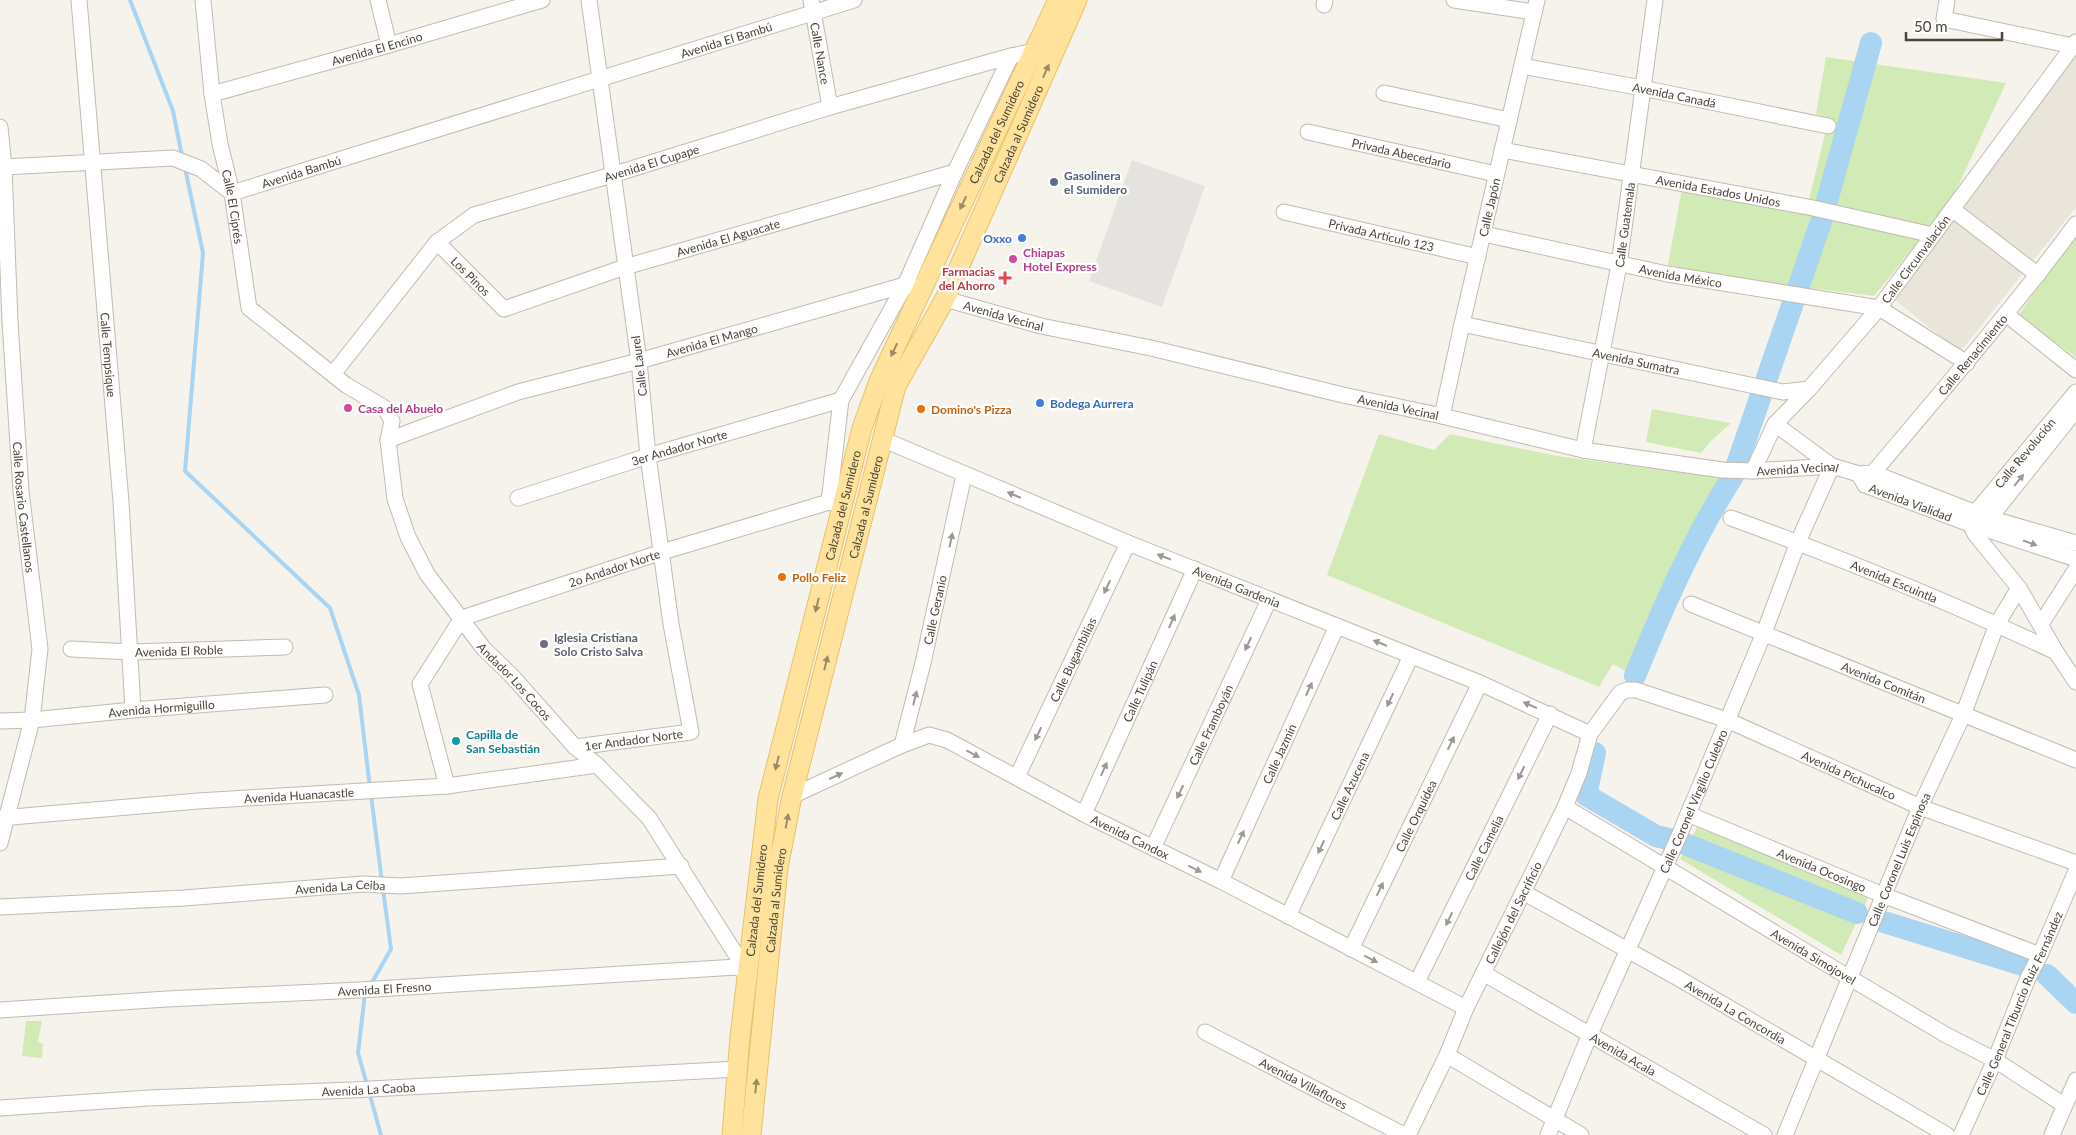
<svg xmlns="http://www.w3.org/2000/svg" width="2076" height="1135" font-family="Lato,sans-serif">
<rect width="100%" height="100%" fill="#f6f3ec"/>
<path fill="#eae5da" d="M2076,49v158l-116,145 -75,-60z"/>
<path fill="#d2eab5" d="M1826,57l180,26 -68,146 -129,-30 20,-81 -13,-4z
M1683,183l240,53 -49,60 -207,-26z
M2076,233v124l-58,-41z
M1652,409l79,14 -19,17 -11,13 -55,-11z
M1379,434l55,16 16,-16 107,22 166,22 -92,196 -18,-10 -14,23 -272,-112z
M1697,827l172,69 -28,59 -161,-96z
M26,1021h16l-4,21 5,2 -1,14 -20,-2z"/>
<path fill="#e5e3e0" d="M1132,160l73,26 -43,121 -73,-26z"/>
<g fill="none" stroke-linecap="round" stroke-linejoin="round">
<path stroke="#a9d4f2" stroke-width="4" d="M130,0l43,111 9,45
M185,168l18,85 -18,218 145,137 29,87 11,93
M371,795l11,87
M370,986l21,-37 -8,-60
M365,994l-7,59 9,32
M369,1092l12,43"/>
<path stroke="#a9d4f2" stroke-width="22" d="M1825,208l46,-165
M1635,676c28,-69 58,-137 98,-200l89,-257
M1595,753l-9,42 70,41 24,6 177,71
M1884,922l145,45
M2047,975l29,28"/>
<defs>
<g id="minor">
<path id="s1" d="M79,0l42,502 12,208"/>
<path id="s2" d="M203,0l9,94 8,50 12,49 17,115 97,77 39,23 7,13 -4,19 7,59 13,38 19,37 57,75 27,26 64,72 22,18 52,53 100,157"/>
<path d="M378,0l11,45"/>
<path id="s3" d="M811,0l19,107"/>
<path d="M1454,0l80,12"/>
<path d="M1947,0l-3,19 129,27"/>
<path d="M1324,5l1,-5"/>
<path id="s4" d="M1522,66l120,22 186,38"/>
<path d="M1384,93l125,27"/>
<path id="s5" d="M212,94l177,-49 153,-45"/>
<path id="s6" d="M0,127l4,40 6,155 11,169 19,158 -8,71 -32,123"/>
<path id="s7" d="M1308,132l188,42"/>
<path id="s8" d="M1502,150l311,58 120,27"/>
<path id="s9" d="M4,167l169,-9 28,11 31,24 622,-193"/>
<path d="M1952,209l86,66"/>
<path id="s10" d="M1284,212l194,45"/>
<path id="s11" d="M1484,234l183,40 212,34 88,55"/>
<path id="s12" d="M437,242l67,67 121,-42 330,-95"/>
<path id="s13" d="M945,299l96,27 110,22 192,47 99,21 141,34 139,20 31,1 79,-5 27,8 14,-1 116,45 87,25"/>
<path d="M2006,314l70,56"/>
<path id="s14" d="M1462,324l321,68 26,-3"/>
<path id="s15" d="M333,374l104,-132 37,-27 138,-40 218,-68 181,-51 24,-5"/>
<path d="M2076,392l-101,121 -5,11 5,10 44,54 37,64 20,30"/>
<path id="s16" d="M1442,416l20,-92 75,-324"/>
<path id="s17" d="M882,439l246,104 352,140 110,51"/>
<path id="s18" d="M388,440l130,-48 121,-31 266,-76 17,3"/>
<path id="s19" d="M1583,450l36,-185 36,-265"/>
<path id="s20" d="M1753,471l22,-47 34,-35 70,-81 197,-266"/>
<path id="s21" d="M1860,476l5,9 105,39 106,35"/>
<path id="s22" d="M1865,485l8,-12c69,-82 139,-163 203,-249"/>
<path id="s23" d="M518,498l130,-42 193,-56"/>
<path d="M829,502l12,-102 64,-115 50,-113 56,-116"/>
<path id="s24" d="M1731,518c110,40 219,84 325,134"/>
<path d="M1985,524l91,-114"/>
<path id="s25" d="M1691,604l385,156"/>
<path d="M2041,624l35,-55"/>
<path id="s26" d="M71,649l60,3 154,-5"/>
<path id="s27" d="M0,721l32,-1 101,-10 192,-15"/>
<path id="s28" d="M902,745l21,-82 41,-188"/>
<path id="s29" d="M575,747l116,-15 -20,-108 -23,-168 -9,-95 -50,-361"/>
<path id="s30" d="M1017,777l111,-234"/>
<path id="s31" d="M447,786l-27,-102 42,-66 200,-66 167,-50 13,2"/>
<path id="s32" d="M792,796l110,-51 27,-10 18,5 137,74 137,67 245,127"/>
<path id="s33" d="M1565,807l285,171 96,57 49,25 69,45"/>
<path id="s34" d="M1084,814l111,-245"/>
<path id="s35" d="M1688,814l195,81 157,60"/>
<path id="s36" d="M0,818l198,-17 249,-15 150,-21"/>
<path id="s37" d="M1153,848l116,-248"/>
<path id="s38" d="M1221,881l116,-255"/>
<path id="s39" d="M1523,892l155,86 269,157"/>
<path id="s40" d="M0,907l184,-9 179,-14 37,2 281,-20"/>
<path id="s41" d="M1288,916l123,-260"/>
<path id="s42" d="M1351,949l129,-266"/>
<path id="s43" d="M1483,973l281,162"/>
<path id="s44" d="M1417,982l133,-268"/>
<path id="s45" d="M0,1010l167,-11 193,-9 377,-23 12,7"/>
<path id="s46" d="M1205,1032l199,103"/>
<path d="M1447,1055l134,80"/>
<path id="s47" d="M0,1108l149,-10 203,-8 386,-21"/>
<path id="s48" d="M1408,1135l39,-80 19,-47 99,-201 14,-34 11,-39 30,-41 7,-3h9l91,30 193,87 156,56"/>
<path id="s49" d="M1548,1135l42,-101 88,-196 86,-205 34,-91 34,-76 -57,-42"/>
<path id="s50" d="M1785,1135l135,-328 43,-92 34,-91 22,-36"/>
<path id="s51" d="M1961,1135l34,-75 33,-82 12,-23 36,-84"/>
<path d="M2052,1135l24,-55"/>
</g>
<g id="major">
<path id="s52" d="M732,1135l8,-98 28,-238 94,-371 17,-47 179,-381"/>
<path id="s53" d="M751,1135l27,-267 14,-72 104,-410 49,-87 132,-299"/>
</g>
</defs>
<use href="#minor" stroke="#c2bbae" stroke-width="17"/>
<use href="#major" stroke="#e6c16a" stroke-width="21"/>
<use href="#minor" stroke="#fff" stroke-width="15"/>
<use href="#major" stroke="#ffe39c" stroke-width="19"/>
</g>
<defs><path id="oneway-solid" d="M-6-.8H1V-3.2L6.5 0L1 3.2V.8H-6Z" transform="scale(1.25)"/></defs>
<g fill="#9c8c66">
<use href="#oneway-solid" transform="translate(1046 71) rotate(-66)"/>
<use href="#oneway-solid" transform="translate(963 203) rotate(115)"/>
<use href="#oneway-solid" transform="translate(894 350) rotate(115)"/>
<use href="#oneway-solid" transform="translate(817 605) rotate(104)"/>
<use href="#oneway-solid" transform="translate(826 663) rotate(-76)"/>
<use href="#oneway-solid" transform="translate(777 763) rotate(104)"/>
<use href="#oneway-solid" transform="translate(787 821) rotate(-79)"/>
<use href="#oneway-solid" transform="translate(756 1086) rotate(-84)"/>
</g>
<g fill="#9c9892">
<use href="#oneway-solid" transform="translate(2019 480) rotate(-51)"/>
<use href="#oneway-solid" transform="translate(1014 495) rotate(-157)"/>
<use href="#oneway-solid" transform="translate(951 540) rotate(-78)"/>
<use href="#oneway-solid" transform="translate(2030 543) rotate(19)"/>
<use href="#oneway-solid" transform="translate(1164 557) rotate(-159)"/>
<use href="#oneway-solid" transform="translate(1107 587) rotate(115)"/>
<use href="#oneway-solid" transform="translate(1172 621) rotate(-66)"/>
<use href="#oneway-solid" transform="translate(1380 643) rotate(-158)"/>
<use href="#oneway-solid" transform="translate(1248 644) rotate(115)"/>
<use href="#oneway-solid" transform="translate(1309 689) rotate(-65)"/>
<use href="#oneway-solid" transform="translate(915 698) rotate(-76)"/>
<use href="#oneway-solid" transform="translate(1390 700) rotate(115)"/>
<use href="#oneway-solid" transform="translate(1530 705) rotate(-156)"/>
<use href="#oneway-solid" transform="translate(1038 734) rotate(115)"/>
<use href="#oneway-solid" transform="translate(1451 743) rotate(-64)"/>
<use href="#oneway-solid" transform="translate(973 754) rotate(28)"/>
<use href="#oneway-solid" transform="translate(1104 769) rotate(-66)"/>
<use href="#oneway-solid" transform="translate(1521 773) rotate(116)"/>
<use href="#oneway-solid" transform="translate(836 776) rotate(-25)"/>
<use href="#oneway-solid" transform="translate(1180 792) rotate(116)"/>
<use href="#oneway-solid" transform="translate(1241 837) rotate(-65)"/>
<use href="#oneway-solid" transform="translate(1321 847) rotate(115)"/>
<use href="#oneway-solid" transform="translate(1195 869) rotate(26)"/>
<use href="#oneway-solid" transform="translate(1380 889) rotate(-64)"/>
<use href="#oneway-solid" transform="translate(1449 919) rotate(116)"/>
<use href="#oneway-solid" transform="translate(1371 959) rotate(27)"/>
</g>
<circle fill="#5c6f8a" stroke="#fff" stroke-width="2" cx="1054" cy="182" r="5"/>
<g fill="#3f7fe0" stroke="#fff" stroke-width="2">
<circle cx="1022" cy="238" r="5"/>
<circle cx="1040" cy="403" r="5"/>
</g>
<g fill="#d1479c" stroke="#fff" stroke-width="2">
<circle cx="1013" cy="259" r="5"/>
<circle cx="348" cy="408" r="5"/>
</g>
<path fill="#e0444e" stroke="#fff" stroke-width="2" d="M1002.5 270.5h5v5h5v5h-5v5h-5v-5h-5v-5h5z"/>
<g fill="#e8710a" stroke="#fff" stroke-width="2">
<circle cx="921" cy="409" r="5"/>
<circle cx="782" cy="577" r="5"/>
</g>
<circle fill="#6b7280" stroke="#fff" stroke-width="2" cx="544" cy="644" r="5"/>
<circle fill="#0f9aa8" stroke="#fff" stroke-width="2" cx="456" cy="741" r="5"/>
<g text-anchor="middle" dominant-baseline="central" stroke-width="4.5" stroke-linejoin="round" paint-order="stroke">
<g font-size="12" fill="#4b4439" stroke="#fff">
<text stroke="none"><textPath href="#s9" startOffset="756">Avenida El Bambú</textPath></text>
<text stroke="none"><textPath href="#s5" startOffset="171">Avenida El Encino</textPath></text>
<text stroke="none"><textPath href="#s3" startOffset="54">Calle Nance</textPath></text>
<text stroke="none"><textPath href="#s4" startOffset="155">Avenida Canadá</textPath></text>
<text stroke="none"><textPath href="#s52" startOffset="1046">Calzada del Sumidero</textPath></text>
<text stroke="none"><textPath href="#s53" startOffset="1045">Calzada al Sumidero</textPath></text>
<text stroke="none"><textPath href="#s7" startOffset="96">Privada Abecedario</textPath></text>
<text stroke="none"><textPath href="#s15" startOffset="399">Avenida El Cupape</textPath></text>
<text stroke="none"><textPath href="#s9" startOffset="311">Avenida Bambú</textPath></text>
<text stroke="none"><textPath href="#s8" startOffset="220">Avenida Estados Unidos</textPath></text>
<text stroke="none"><textPath href="#s2" startOffset="209">Calle El Ciprés</textPath></text>
<text stroke="none"><textPath href="#s16" startOffset="214">Calle Japón</textPath></text>
<text stroke="none"><textPath href="#s19" startOffset="229">Calle Guatemala</textPath></text>
<text stroke="none"><textPath href="#s10" startOffset="100">Privada Artículo 123</textPath></text>
<text stroke="none"><textPath href="#s12" startOffset="330">Avenida El Aguacate</textPath></text>
<text stroke="none"><textPath href="#s20" startOffset="269">Calle Circunvalación</textPath></text>
<text stroke="none"><textPath href="#s12" startOffset="48">Los Pinos</textPath></text>
<text stroke="none"><textPath href="#s11" startOffset="201">Avenida México</textPath></text>
<text stroke="none"><textPath href="#s13" startOffset="61">Avenida Vecinal</textPath></text>
<text stroke="none"><textPath href="#s18" startOffset="339">Avenida El Mango</textPath></text>
<text stroke="none"><textPath href="#s1" startOffset="356">Calle Tempsique</textPath></text>
<text stroke="none"><textPath href="#s22" startOffset="169">Calle Renacimiento</textPath></text>
<text stroke="none"><textPath href="#s14" startOffset="178">Avenida Sumatra</textPath></text>
<text transform="translate(639 366) rotate(-97)">Calle Laurel</text>
<text stroke="none"><textPath href="#s13" startOffset="466">Avenida Vecinal</textPath></text>
<text stroke="none"><textPath href="#s23" startOffset="169">3er Andador Norte</textPath></text>
<text transform="translate(2025 453) rotate(-50)">Calle Revolución</text>
<text stroke="none"><textPath href="#s13" startOffset="872">Avenida Vecinal</textPath></text>
<text stroke="none"><textPath href="#s21" startOffset="59">Avenida Vialidad</textPath></text>
<text stroke="none"><textPath href="#s52" startOffset="641">Calzada del Sumidero</textPath></text>
<text stroke="none"><textPath href="#s53" startOffset="640">Calzada al Sumidero</textPath></text>
<text stroke="none"><textPath href="#s6" startOffset="381">Calle Rosario Castellanos</textPath></text>
<text stroke="none"><textPath href="#s31" startOffset="344">2o Andador Norte</textPath></text>
<text stroke="none"><textPath href="#s24" startOffset="175">Avenida Escuintla</textPath></text>
<text stroke="none"><textPath href="#s17" startOffset="384">Avenida Gardenia</textPath></text>
<text stroke="none"><textPath href="#s28" startOffset="139">Calle Geranio</textPath></text>
<text stroke="none"><textPath href="#s26" startOffset="108">Avenida El Roble</textPath></text>
<text stroke="none"><textPath href="#s30" startOffset="130">Calle Bugambilias</textPath></text>
<text stroke="none"><textPath href="#s2" startOffset="795">Andador Los Cocos</textPath></text>
<text stroke="none"><textPath href="#s25" startOffset="208">Avenida Comitán</textPath></text>
<text stroke="none"><textPath href="#s34" startOffset="135">Calle Tulipán</textPath></text>
<text stroke="none"><textPath href="#s27" startOffset="162">Avenida Hormiguillo</textPath></text>
<text stroke="none"><textPath href="#s37" startOffset="136">Calle Framboyán</textPath></text>
<text stroke="none"><textPath href="#s29" startOffset="59">1er Andador Norte</textPath></text>
<text stroke="none"><textPath href="#s38" startOffset="140">Calle Jazmín</textPath></text>
<text stroke="none"><textPath href="#s48" startOffset="738">Avenida Pichucalco</textPath></text>
<text stroke="none"><textPath href="#s41" startOffset="144">Calle Azucena</textPath></text>
<text stroke="none"><textPath href="#s36" startOffset="300">Avenida Huanacastle</textPath></text>
<text stroke="none"><textPath href="#s49" startOffset="364">Calle Coronel Virgilio Culebro</textPath></text>
<text stroke="none"><textPath href="#s42" startOffset="148">Calle Orquídea</textPath></text>
<text stroke="none"><textPath href="#s32" startOffset="376">Avenida Candox</textPath></text>
<text stroke="none"><textPath href="#s44" startOffset="150">Calle Camelia</textPath></text>
<text stroke="none"><textPath href="#s50" startOffset="298">Calle Coronel Luis Espinosa</textPath></text>
<text stroke="none"><textPath href="#s35" startOffset="145">Avenida Ocosingo</textPath></text>
<text stroke="none"><textPath href="#s40" startOffset="341">Avenida La Ceiba</textPath></text>
<text stroke="none"><textPath href="#s52" startOffset="236">Calzada del Sumidero</textPath></text>
<text stroke="none"><textPath href="#s53" startOffset="236">Calzada al Sumidero</textPath></text>
<text stroke="none"><textPath href="#s48" startOffset="246">Callejón del Sacrificio</textPath></text>
<text stroke="none"><textPath href="#s33" startOffset="290">Avenida Simojovel</textPath></text>
<text stroke="none"><textPath href="#s45" startOffset="385">Avenida El Fresno</textPath></text>
<text stroke="none"><textPath href="#s51" startOffset="144">Calle General Tiburcio Ruiz Fernández</textPath></text>
<text stroke="none"><textPath href="#s39" startOffset="244">Avenida La Concordia</textPath></text>
<text stroke="none"><textPath href="#s43" startOffset="162">Avenida Acala</textPath></text>
<text stroke="none"><textPath href="#s46" startOffset="111">Avenida Villaflores</textPath></text>
<text stroke="none"><textPath href="#s47" startOffset="369">Avenida La Caoba</textPath></text>
</g>
<g font-size="12" font-weight="bold" fill="#4e5e75" stroke="#fff" text-anchor="start">
<text x="1064" y="175">Gasolinera<tspan x="1064" dy="14">el Sumidero</tspan></text>
</g>
<g font-size="12" font-weight="bold" fill="#366cbe" stroke="#fff" text-anchor="end">
<text x="1012" y="238">Oxxo</text>
<text x="1050" y="403" text-anchor="start">Bodega Aurrera</text>
</g>
<g font-size="12" font-weight="bold" fill="#b23c85" stroke="#fff" text-anchor="start">
<text x="1023" y="252">Chiapas<tspan x="1023" dy="14">Hotel Express</tspan></text>
<text x="358" y="408">Casa del Abuelo</text>
</g>
<g font-size="12" font-weight="bold" fill="#be3a42" stroke="#fff" text-anchor="end">
<text x="995" y="271">Farmacias<tspan x="995" dy="14">del Ahorro</tspan></text>
</g>
<g font-size="12" font-weight="bold" fill="#c56008" stroke="#fff" text-anchor="start">
<text x="931" y="409">Domino's Pizza</text>
<text x="792" y="577">Pollo Feliz</text>
</g>
<g font-size="12" font-weight="bold" fill="#5b616d" stroke="#fff" text-anchor="start">
<text x="554" y="637">Iglesia Cristiana<tspan x="554" dy="14">Solo Cristo Salva</tspan></text>
</g>
<g font-size="12" font-weight="bold" fill="#0d838f" stroke="#fff" text-anchor="start">
<text x="466" y="734">Capilla de<tspan x="466" dy="14">San Sebastián</tspan></text>
</g>
</g>
<path d="M1906 32v8h96v-8" fill="none" stroke="#4b4439" stroke-width="2.5"/>
<text x="1914" y="32" font-size="15" fill="#4b4439" stroke="#ffffff" stroke-width="4" paint-order="stroke">50 m</text>
</svg>
